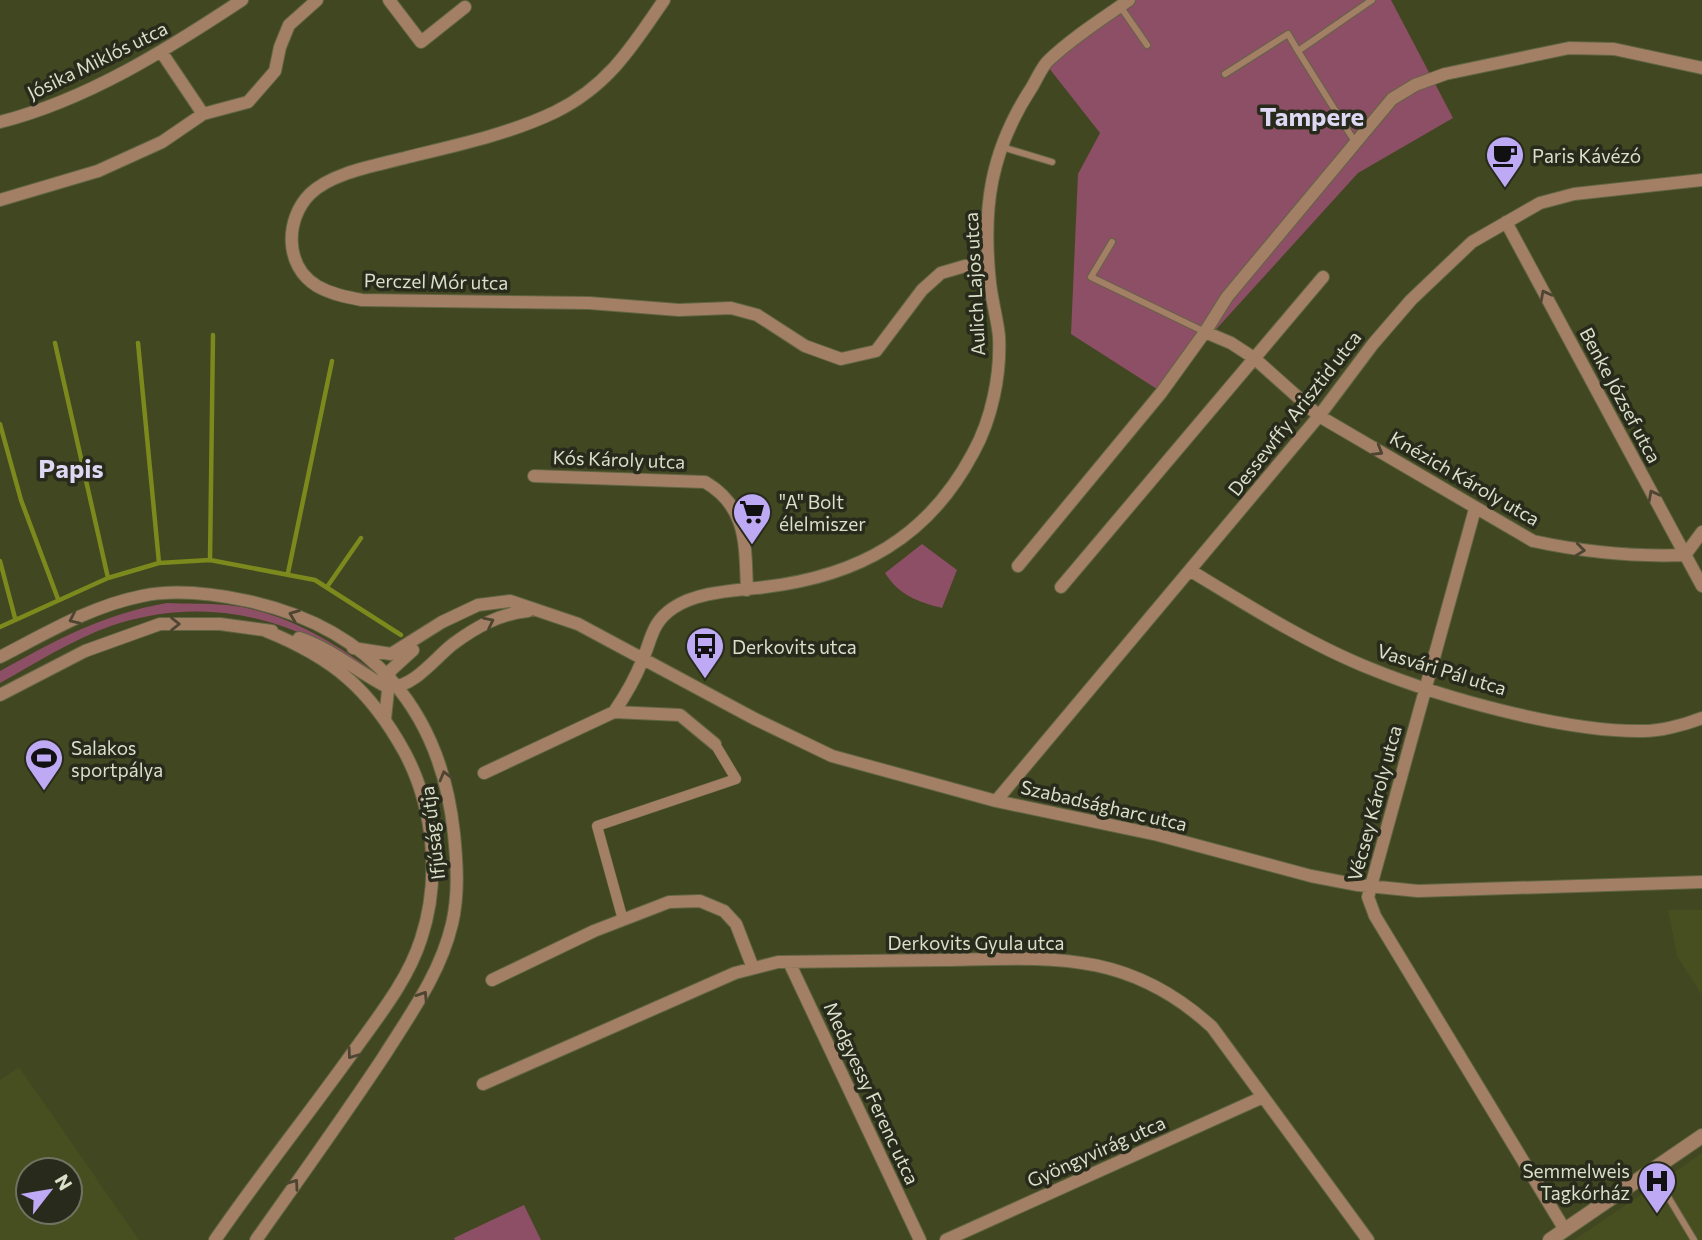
<svg xmlns="http://www.w3.org/2000/svg" width="1702" height="1240" font-family="Commissioner,sans-serif">
<rect width="100%" height="100%" fill="#414721"/>
<path fill="#474e1f" fill-rule="evenodd" d="M1668,910h34v85l-25,-39z
M19,1067l120,173h-139v-160zM28,1170h42v42h-42z
M1702,1153v87h-128l74,-50z"/>
<path fill="#8c4f66" d="M1132,0h259l62,118 -95,55 -198,218 -89,-57 7,-160 22,-41 -55,-70z
M922,544l35,26 -15,38c-24,-6 -43,-13 -57,-35z
M167,603c19,1 40,0 60,2 57,6 106,37 152,70l-1,2c-78,-55 -162,-83 -258,-54 -42,13 -82,39 -120,60v-12c56,-31 103,-57 167,-68z
M524,1205l17,35h-86l-1,-2z"/>
<g fill="none" stroke-linecap="round" stroke-linejoin="round">
<path stroke="#7c891d" stroke-width="4.5" d="M55,343l53,235
M138,343l21,220
M0,424l21,76 37,99
M210,560l3,-225
M0,561l15,57
M288,573l44,-212
M327,587l34,-49
M0,627l108,-49 51,-15 51,-3 105,20 86,55"/>
<defs>
<path id="service" d="M1120,6l27,39
M1225,74l63,-40 10,17
M1355,142l-57,-91 74,-51
M1002,147l50,15
M1112,242l-21,35 114,55
M1652,1170l42,70"/>
<path id="pedestrian" d="M623,920l-26,-94 139,-47 -21,-35"/>
<path id="minor" d="M389,0l32,42 44,-35
M664,0c-32,47 -56,86 -109,112 -46,22 -97,33 -147,45 -29,8 -76,15 -98,37 -25,25 -26,72 7,92 14,8 29,11 45,14l227,3 90,7 52,-2 26,7 48,31 36,13 35,-8 46,-61 19,-17 24,-7 23,-1
M162,53l41,61
M0,122c87,-22 168,-73 242,-122
M0,200l98,-29 64,-29 41,-28 45,-12 27,-31 5,-24 9,-22 28,-25
M1506,222l196,364
M1205,332l22,-35 165,-198 23,-14 30,-11 124,-26 45,1 88,19
M534,476l171,6c43,25 40,63 42,108
M1475,509l-107,388 7,19 190,314
M1685,555l17,-23
M1018,566l143,-173 44,-61 26,11 23,15 65,58 214,125c51,11 101,16 152,14
M1191,571c56,34 118,73 178,97 73,30 193,63 270,63 19,1 45,-6 63,-13
M1061,587l262,-310
M299,638c33,11 57,33 88,49
M353,648l38,6 51,-32 36,-17 32,-4 68,23 177,95 77,37 164,45 162,34 153,41 47,9 60,6 284,-9
M0,657c45,-23 91,-51 142,-61 33,-7 73,-2 106,5 123,27 193,109 206,233 3,30 5,60 -2,90 -12,50 -41,89 -68,132 -41,62 -85,123 -128,184
M391,687c24,-1 44,-29 62,-43 23,-17 46,-30 75,-33
M0,695l85,-44 75,-27h60l52,7
M614,712c11,-16 21,-33 28,-51 10,-22 9,-38 31,-53 26,-17 62,-17 92,-21 93,-11 163,-49 208,-134 19,-34 28,-79 26,-117 -2,-18 -7,-35 -9,-53 -8,-75 0,-132 42,-196 5,-8 10,-21 17,-27 24,-23 53,-41 80,-60
M385,719l5,-48 23,-21
M484,773l130,-61 66,3 35,29
M996,801l323,-385 54,-72 38,-44 61,-58 68,-39 34,-9 128,-14
M789,962l131,278
M492,980l102,-49 75,-29 31,-1 24,10 12,13 17,44
M483,1084l252,-111 43,-11c55,-1 110,-1 165,-2 107,-2 184,-11 269,67l156,213
M215,1240c44,-64 93,-125 138,-188 25,-35 55,-72 68,-113 20,-60 13,-131 -16,-186 -35,-64 -72,-95 -139,-122
M946,1240l317,-143"/>
<path id="tertiary" d="M1550,1240l152,-104"/>
</defs>
<use href="#service" stroke="#606543" stroke-width="8"/>
<use href="#pedestrian" stroke="#606543" stroke-width="11"/>
<use href="#minor" stroke="#606543" stroke-width="14"/>
<use href="#tertiary" stroke="#606543" stroke-width="16"/>
<use href="#service" stroke="#a37f66" stroke-width="6"/>
<use href="#pedestrian" stroke="#a37f66" stroke-width="10"/>
<use href="#minor" stroke="#a37f66" stroke-width="12"/>
<use href="#tertiary" stroke="#a37f66" stroke-width="14"/>
</g>
<defs><path id="oneway-chevron" d="M-2-3.5L2.5 0L-2 3.5" fill="none" stroke-width="1.6" stroke-linecap="round" stroke-linejoin="round" transform="scale(1.75)"/></defs>
<g stroke="#4d4432">
<use href="#oneway-chevron" transform="translate(1545 295) rotate(-118)"/>
<use href="#oneway-chevron" transform="translate(1378 451) rotate(31)"/>
<use href="#oneway-chevron" transform="translate(1653 495) rotate(-118)"/>
<use href="#oneway-chevron" transform="translate(1580 550) rotate(7)"/>
<use href="#oneway-chevron" transform="translate(294 615) rotate(-159)"/>
<use href="#oneway-chevron" transform="translate(74 619) rotate(155)"/>
<use href="#oneway-chevron" transform="translate(489 622) rotate(-26)"/>
<use href="#oneway-chevron" transform="translate(175 624)"/>
<use href="#oneway-chevron" transform="translate(445 776) rotate(-105)"/>
<use href="#oneway-chevron" transform="translate(423 996) rotate(-57)"/>
<use href="#oneway-chevron" transform="translate(352 1054) rotate(126)"/>
<use href="#oneway-chevron" transform="translate(294 1184) rotate(-55)"/>
</g>
<defs>
<symbol id="cafe-pin" viewBox="-11 -11 22 30"><path d="M0 17L-7.5 6A9.5 9.5 0 1 1 7.5 6Z" fill="#bea9f5" stroke="#282b1b"/><path d="M-5.5-4.5H6V0H3Q3 3.5 0 3.5H-2.5Q-5.5 3.5-5.5 0ZM3-3.2v2h1.7v-2ZM-6 4.5H4V6H-6Z" fill="#111"/></symbol>
<symbol id="supermarket-pin" viewBox="-11 -11 22 30"><path d="M0 17L-7.5 6A9.5 9.5 0 1 1 7.5 6Z" fill="#bea9f5" stroke="#282b1b"/><path d="M-6-5.5h2.5l.6 2H6L4.5 2H-2.5L-4.4-4H-6ZM-1.5 3.2a1.3 1.3 0 1 0 .1 0ZM3 3.2a1.3 1.3 0 1 0 .1 0Z" fill="#111"/></symbol>
<symbol id="bus-pin" viewBox="-11 -11 22 30"><path d="M0 17L-7.5 6A9.5 9.5 0 1 1 7.5 6Z" fill="#bea9f5" stroke="#282b1b"/><path d="M-5-6H5V4H4V6H2V4H-2V6H-4V4H-5ZM-3.5-4V0h7V-4ZM-3.5 1.2v1.5H-2V1.2ZM2 1.2v1.5H3.5V1.2Z" fill="#111"/></symbol>
<symbol id="stadium-pin" viewBox="-11 -11 22 30"><path d="M0 17L-7.5 6A9.5 9.5 0 1 1 7.5 6Z" fill="#bea9f5" stroke="#282b1b"/><path d="M0-5a6.5 5 0 1 0 0 10a6.5 5 0 1 0 0-10ZM-3.5-1.8h7v3.6h-7Z" fill="#111"/></symbol>
<symbol id="hospital-pin" viewBox="-11 -11 22 30"><path d="M0 17L-7.5 6A9.5 9.5 0 1 1 7.5 6Z" fill="#bea9f5" stroke="#282b1b"/><path d="M-5-5h3v3.5h4V-5h3V5h-3V1.5h-4V5h-3Z" fill="#111"/></symbol>
</defs>
<g fill-rule="evenodd">
<use href="#cafe-pin" x="1483" y="133" width="44" height="60"/>
<use href="#supermarket-pin" x="730" y="490" width="44" height="60"/>
<use href="#bus-pin" x="683" y="624" width="44" height="60"/>
<use href="#stadium-pin" x="22" y="736" width="44" height="60"/>
<use href="#hospital-pin" x="1635" y="1159" width="44" height="60"/>
</g>
<g text-anchor="middle" dominant-baseline="central" stroke-width="7" stroke-linejoin="round" paint-order="stroke">
<g font-size="19" fill="#dadfc9" stroke="#282b1b">
<text transform="translate(97 60) rotate(-26)">Jósika Miklós utca</text>
<text transform="translate(436 281) rotate(1)">Perczel Mór utca</text>
<text transform="translate(974 284) rotate(-93)">Aulich Lajos utca</text>
<text transform="translate(1621 395) rotate(62)">Benke József utca</text>
<text transform="translate(1294 413) rotate(-52)">Dessewffy Arisztid utca</text>
<text transform="translate(619 459) rotate(2)">Kós Károly utca</text>
<text transform="translate(1465 478) rotate(30)">Knézich Károly utca</text>
<text transform="translate(1442 669) rotate(17)">Vasvári Pál utca</text>
<text transform="translate(1374 803) rotate(-75)">Vécsey Károly utca</text>
<text transform="translate(1104 805) rotate(13)">Szabadságharc utca</text>
<text transform="translate(432 833) rotate(-97)">Ifjúság útja</text>
<text x="976" y="942">Derkovits Gyula utca</text>
<text transform="translate(872 1093) rotate(65)">Medgyessy Ferenc utca</text>
<text transform="translate(1096 1151) rotate(-24)">Gyöngyvirág utca</text>
</g>
<g font-size="19" fill="#dadfc9" stroke="#282b1b" text-anchor="start">
<text x="1532" y="155">Paris Kávézó</text>
<text x="779" y="501">"A" Bolt<tspan x="779" dy="22">élelmiszer</tspan></text>
<text x="732" y="646">Derkovits utca</text>
<text x="71" y="747">Salakos<tspan x="71" dy="22">sportpálya</tspan></text>
<text x="1630" y="1170" text-anchor="end">Semmelweis<tspan x="1630" dy="22">Tagkórház</tspan></text>
</g>
<g font-size="26" font-weight="bold" fill="#dfd8f5" stroke="#282b1b">
<text x="1312" y="115">Tampere</text>
<text x="71" y="467">Papis</text>
</g>
</g>
<g transform="translate(49 1191) rotate(59)"><circle r="33" fill="#282b1b" stroke="#6f7361" stroke-width="2"/>
<path d="M0-5L12 26L0 18L-12 26Z" fill="#bea9f5"/>
<text y="-10" font-size="19" font-weight="bold" text-anchor="middle" fill="#dadfc9">N</text>
</g>
</svg>
